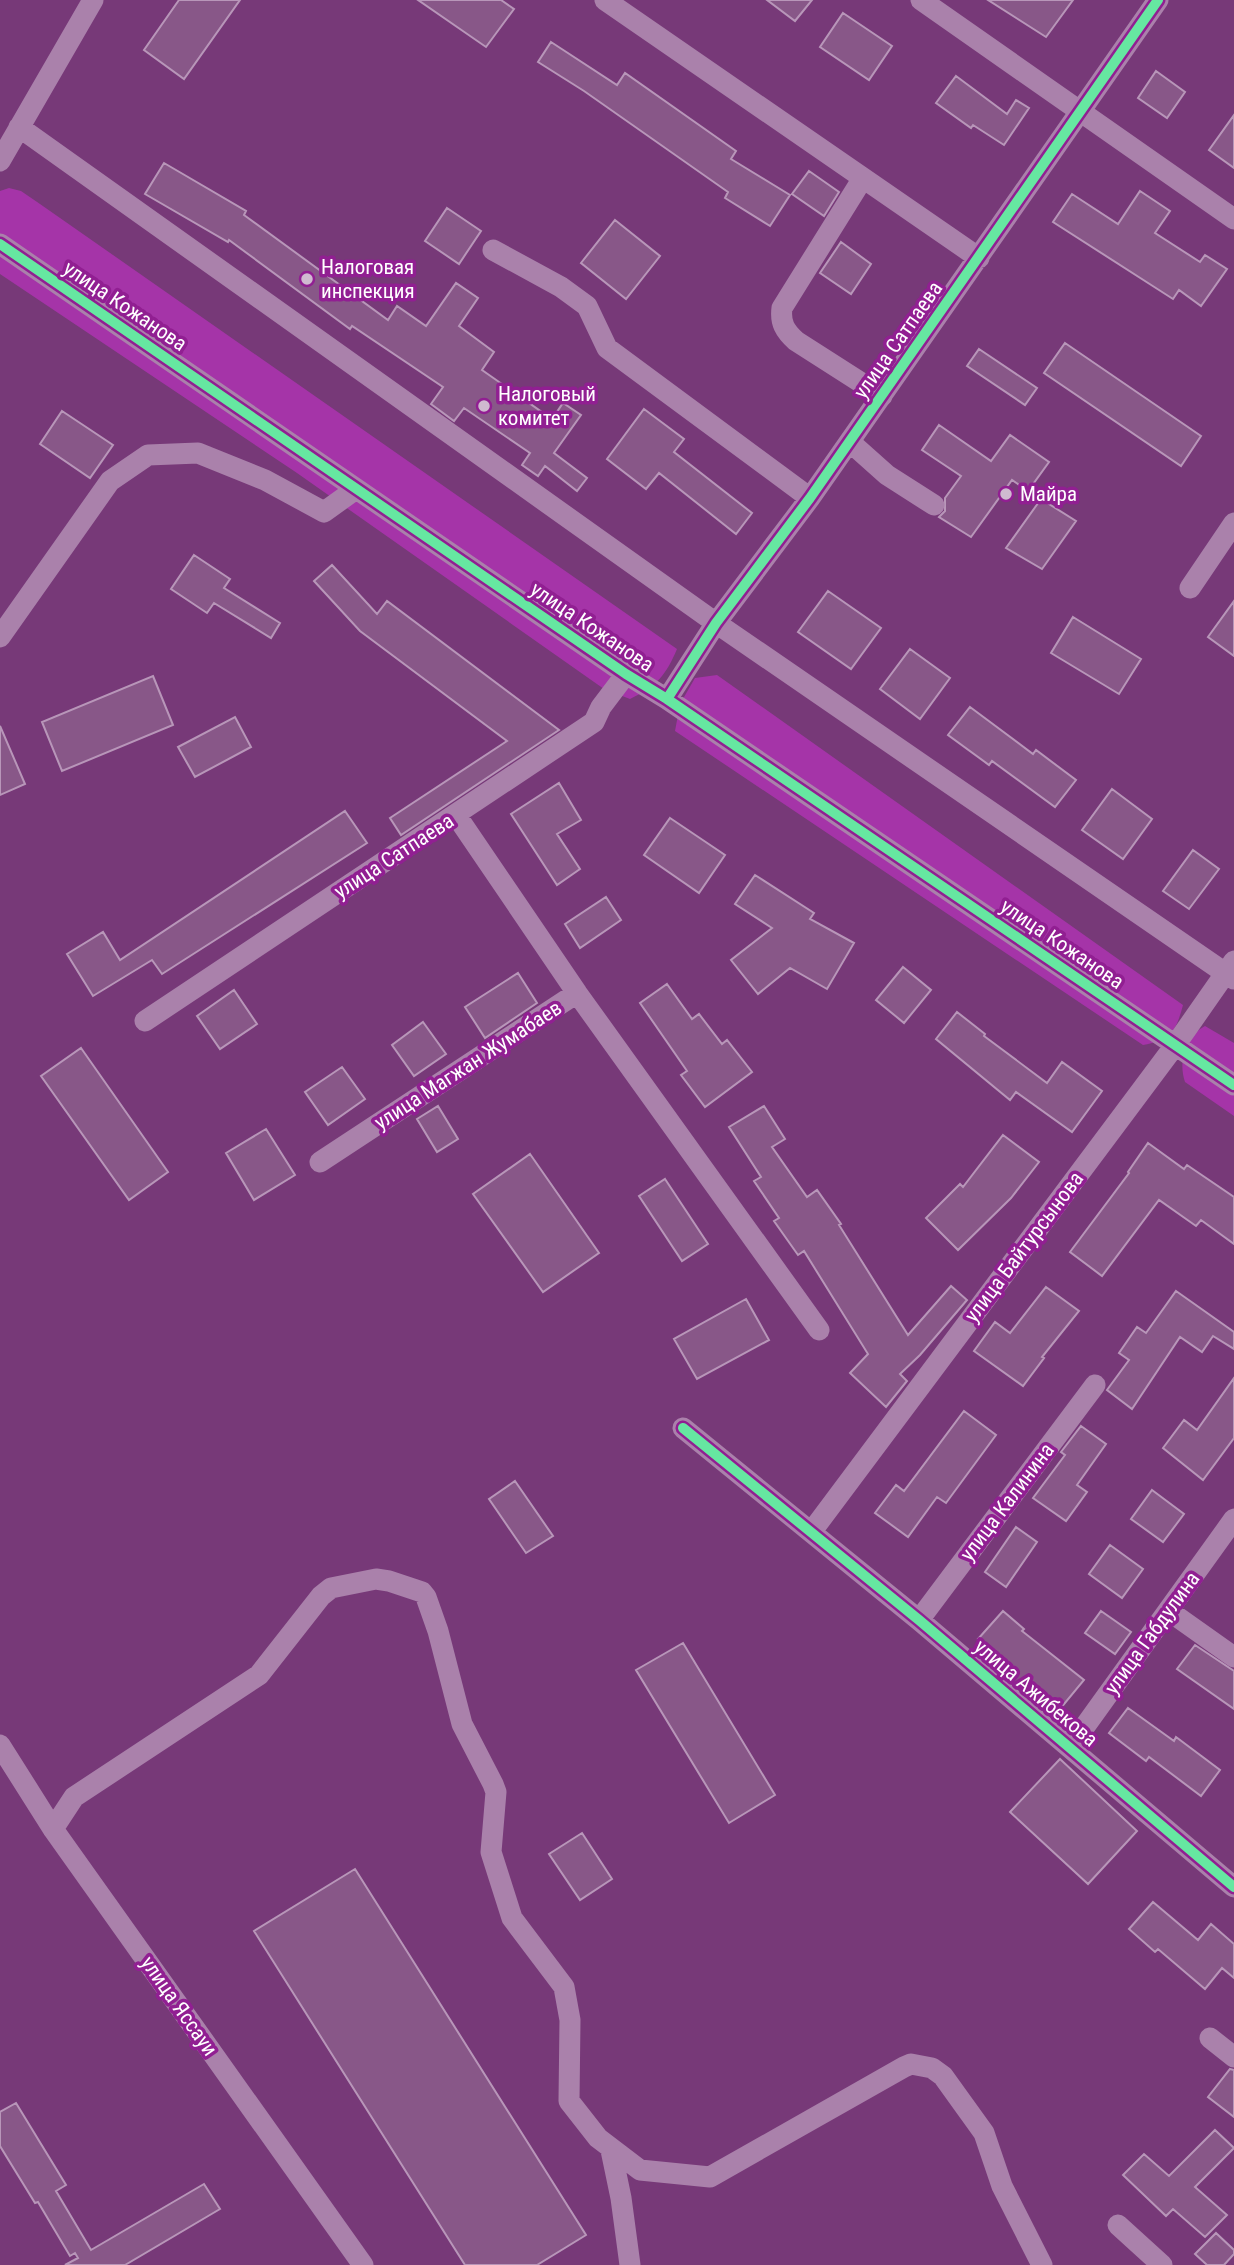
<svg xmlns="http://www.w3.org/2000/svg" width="1234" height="2265" font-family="'Roboto Condensed',sans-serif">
<rect width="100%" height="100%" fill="#773978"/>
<path fill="#a534a8" d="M9,188l12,3 19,13 637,445c-11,26 -20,37 -47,50l-26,-10 -307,-216 -297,-199v-83z
M717,675l466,330c-7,26 -12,35 -40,40l-468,-314 5,-27 15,-26z
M1205,1026l29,17v73l-49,-34c-7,-21 0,-46 20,-56z"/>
<path fill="#885788" stroke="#b896b9" stroke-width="2" d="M179,0h61l-56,79 -40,-29z
M418,0h83l13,9 -28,38z
M767,0h45l-17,21z
M988,0h85l-27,37z
M843,13l49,33 -23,34 -49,-33z
M551,42l66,43 8,-12 111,78 -5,8 59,36 -20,31 -45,-28 3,-6 -144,-101 -46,-29z
M1156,71l29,21 -18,26 -29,-20z
M956,76l51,38 9,-14 13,8 -25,37 -31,-20 -2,3 -35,-25z
M1234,115v53l-25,-18z
M164,163l82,48 -2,4 144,105 9,-14 29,20 30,-43 22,15 -19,28 35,26 -12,18 70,49 11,-16 18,12 -27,38 33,25 -10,13 -32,-25 -7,10 -16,-11 8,-12 -66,-45 -10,13 -23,-17 12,-17 -91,-61 -2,3 -121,-89 -1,2 -83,-48z
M809,171l30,21 -15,24 -32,-22z
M1140,191l30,20 -15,22 45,29 5,-7 22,14 -26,37 -22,-16 -6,9 -120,-77 19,-28 46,30z
M447,208l34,23 -22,33 -34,-23z
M615,220l45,36 -34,43 -45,-36z
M841,242l30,22 -20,30 -31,-21z
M1065,343l136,93 -20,30 -137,-93z
M979,349l58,39 -12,17 -58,-39z
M644,409l40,30 -10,13 78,61 -16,21 -77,-61 -13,16 -39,-30z
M62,411l51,34 -23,33 -50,-34z
M939,425l52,36 19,-26 39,27 -21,29 -16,-11 -41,57 -32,-20 6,-6v-13l16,-22 -39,-26z
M1041,499l35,22 -34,48 -36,-21z
M194,555l36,24 -6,9 56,35 -9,15 -57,-35 -7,10 -36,-24z
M332,565l45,49 10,-13 172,129 -158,105 -11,-17 117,-77 -147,-110 -46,-50z
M828,591l53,37 -30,41 -53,-37z
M1234,601v55l-26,-19z
M1073,617l68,42 -22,35 -68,-41z
M910,649l40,29 -30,41 -40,-30z
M153,676l20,49 -111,46 -20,-49z
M970,707l63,47 3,-4 40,30 -21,27 -63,-46 -3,4 -41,-30z
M235,717l16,30 -56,30 -17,-30z
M0,726l25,58 -25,11z
M559,783l22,37 -24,14 23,35 -23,16 -46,-71z
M1112,789l40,30 -29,40 -41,-29z
M345,811l22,32 -205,131 -10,-14 -59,36 -26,-42 36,-22 17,28z
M670,818l55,37 -26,38 -55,-38z
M1193,850l26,19 -30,40 -26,-18z
M755,875l59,38 -4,6 44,24 -27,46 -37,-21 -32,26 -27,-34 41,-32 -37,-24z
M606,897l15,23 -41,28 -15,-24z
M903,967l28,23 -27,33 -28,-23z
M518,973l19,30 -52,35 -20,-31z
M667,984l25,35 7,-5 23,30 5,-4 25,32 -47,35 -24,-32 6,-4 -47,-68z
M234,990l23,34 -37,25 -23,-33z
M957,1012l28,22 -1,2 63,47 15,-21 40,29 -30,41 -56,-40 -6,8 -74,-61z
M423,1022l23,32 -32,22 -22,-31z
M81,1048l87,124 -39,28 -88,-124z
M342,1067l23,32 -37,26 -23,-33z
M438,1106l20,33 -21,13 -20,-33z
M764,1106l21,33 -13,8 35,50 10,-7 24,34 -2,1 69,110 43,-49 16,14 -47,55 -20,19 7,7 -21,26 -36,-34 18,-19 -64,-103 -6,4 -24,-34 5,-3 -25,-37 7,-4 -32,-50z
M266,1129l29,46 -41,25 -28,-47z
M1003,1135l36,27 -28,36 -53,52 -32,-32 34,-34 3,3z
M1148,1143l36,26 3,-4 47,32v47l-33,-24 -5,6 -37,-26 -57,76 -32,-24 59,-79 -1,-1z
M530,1154l69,99 -56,39 -70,-98z
M665,1179l43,65 -26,17 -43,-65z
M1046,1287l33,24 -37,46 2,1 -21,28 -49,-35 21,-29 15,11z
M1176,1291l58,41v17l-21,-13 -11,16 -22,-15 -48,72 -25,-19 22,-30 -10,-7 18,-26 9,6z
M746,1299l23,41 -72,39 -23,-40z
M1234,1378v60l-31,42 -40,-32 21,-28 13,10z
M964,1411l32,24 -50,68 -9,-6 -29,40 -33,-24 21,-28 8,6z
M1081,1426l25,18 -29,41 10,7 -21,29 -33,-23 32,-43 -4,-3z
M515,1481l38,55 -27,17 -37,-54z
M1152,1490l32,24 -21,28 -32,-23z
M1016,1527l21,15 -31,45 -21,-15z
M1110,1545l33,24 -21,29 -33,-24z
M1003,1611l21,18 -2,2 62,49 -29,35 -43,-33 6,-8 -40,-35z
M1101,1611l30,21 -16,22 -30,-21z
M683,1643l92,152 -46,28 -93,-153z
M1195,1645l39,26v38l-57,-40z
M1128,1708l46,33 2,-4 44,33 -19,26 -52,-39 -3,4 -37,-28z
M1060,1759l77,72 -49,53 -78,-72z
M582,1833l30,46 -32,21 -31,-46z
M355,1869l231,366 -49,30h-72l-211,-334z
M1153,1902l45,38 13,-16 23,20v34l-12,-10 -17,21 -47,-40 -3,3 -26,-23z
M1230,2069l4,1v47l-26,-20z
M16,2103l50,82 -10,6 35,59 113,-66 16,25 -95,56h-60l13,-7 -3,-5 -5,3 -32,-54 -3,1 -35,-57v-34z
M1215,2130l19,18 -39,39 32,28 -22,22 -32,-28 -7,7 -43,-41 21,-21 25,22z
M1216,2233l18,17v4l-10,11h-17l-12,-11z"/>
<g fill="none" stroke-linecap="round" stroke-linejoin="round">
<path stroke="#aa81ab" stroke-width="21" d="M605,0l374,258
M921,0l313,219
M19,127l697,496 518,356
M0,161l93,-161
M863,178l-81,130c-2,15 3,23 14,33l86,55
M0,244l626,430 41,25 567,386
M493,250l68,37 26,19 20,42 203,150
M850,442l37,33 47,30
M1190,588l44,-65
M0,637l110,-156 38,-26 50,-2 67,27 59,32 32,-23
M667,699l49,-76 94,-125 348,-498
M577,993l242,337
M145,1021l449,-299 7,-15 25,-33
M320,1162l257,-169 -121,-178
M683,1428l236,192 315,267
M812,1531l364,-487 58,-83
M1169,1611l65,46
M919,1620l176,-235
M0,1745l53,84 310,436
M1070,1747l164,-228
M53,1829l21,-32 185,-122 62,-79 10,-8 45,-9 13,2 33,11 4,5 12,34 24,93 31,60 3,8 -5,60 21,66 52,69 6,33 -1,81 29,37 42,32 70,7 194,-110 7,-3 21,4 11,8 41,57 18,53 40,79
M1210,2038l24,19
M611,2150l10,48 9,67
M1118,2225l44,40"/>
<defs>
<path id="cycleway" d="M0,244l626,430 41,25 567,386
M667,699l49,-76 94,-125 348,-498
M683,1428l236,192 315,267"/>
</defs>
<use href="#cycleway" stroke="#911f92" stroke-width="15"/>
<use href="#cycleway" stroke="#66e7a1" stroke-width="10"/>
</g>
<g fill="#cfbad0" stroke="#911f92" stroke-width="2.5">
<circle cx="307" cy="279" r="7"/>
<circle cx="484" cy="406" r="7"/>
<circle cx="1006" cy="494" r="7"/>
</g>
<g text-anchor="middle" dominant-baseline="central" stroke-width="7" stroke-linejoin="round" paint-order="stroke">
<g font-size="21" fill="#fff" stroke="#911f92" text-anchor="start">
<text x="321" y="267">Налоговая<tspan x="321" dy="24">инспекция</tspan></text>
<text x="498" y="394">Налоговый<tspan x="498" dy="24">комитет</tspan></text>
<text x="1020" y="494">Майра</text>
</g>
<g font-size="21" fill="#fff" stroke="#911f92">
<text transform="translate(125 306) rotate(34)">улица Кожанова</text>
<text transform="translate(898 340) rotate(-55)">улица Сатпаева</text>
<text transform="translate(592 627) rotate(34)">улица Кожанова</text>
<text transform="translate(394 856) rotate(-33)">улица Сатпаева</text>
<text transform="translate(1062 944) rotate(34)">улица Кожанова</text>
<text transform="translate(468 1065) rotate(-33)">улица Магжан Жумабаев</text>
<text transform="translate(1024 1247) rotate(-53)">улица Байтурсынова</text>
<text transform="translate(1007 1502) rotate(-53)">улица Калинина</text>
<text transform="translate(1152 1633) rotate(-54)">улица Габдулина</text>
<text transform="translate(1036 1693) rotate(40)">улица Ажибекова</text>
<text transform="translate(179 2006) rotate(55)">улица Яссауи</text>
</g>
</g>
</svg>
